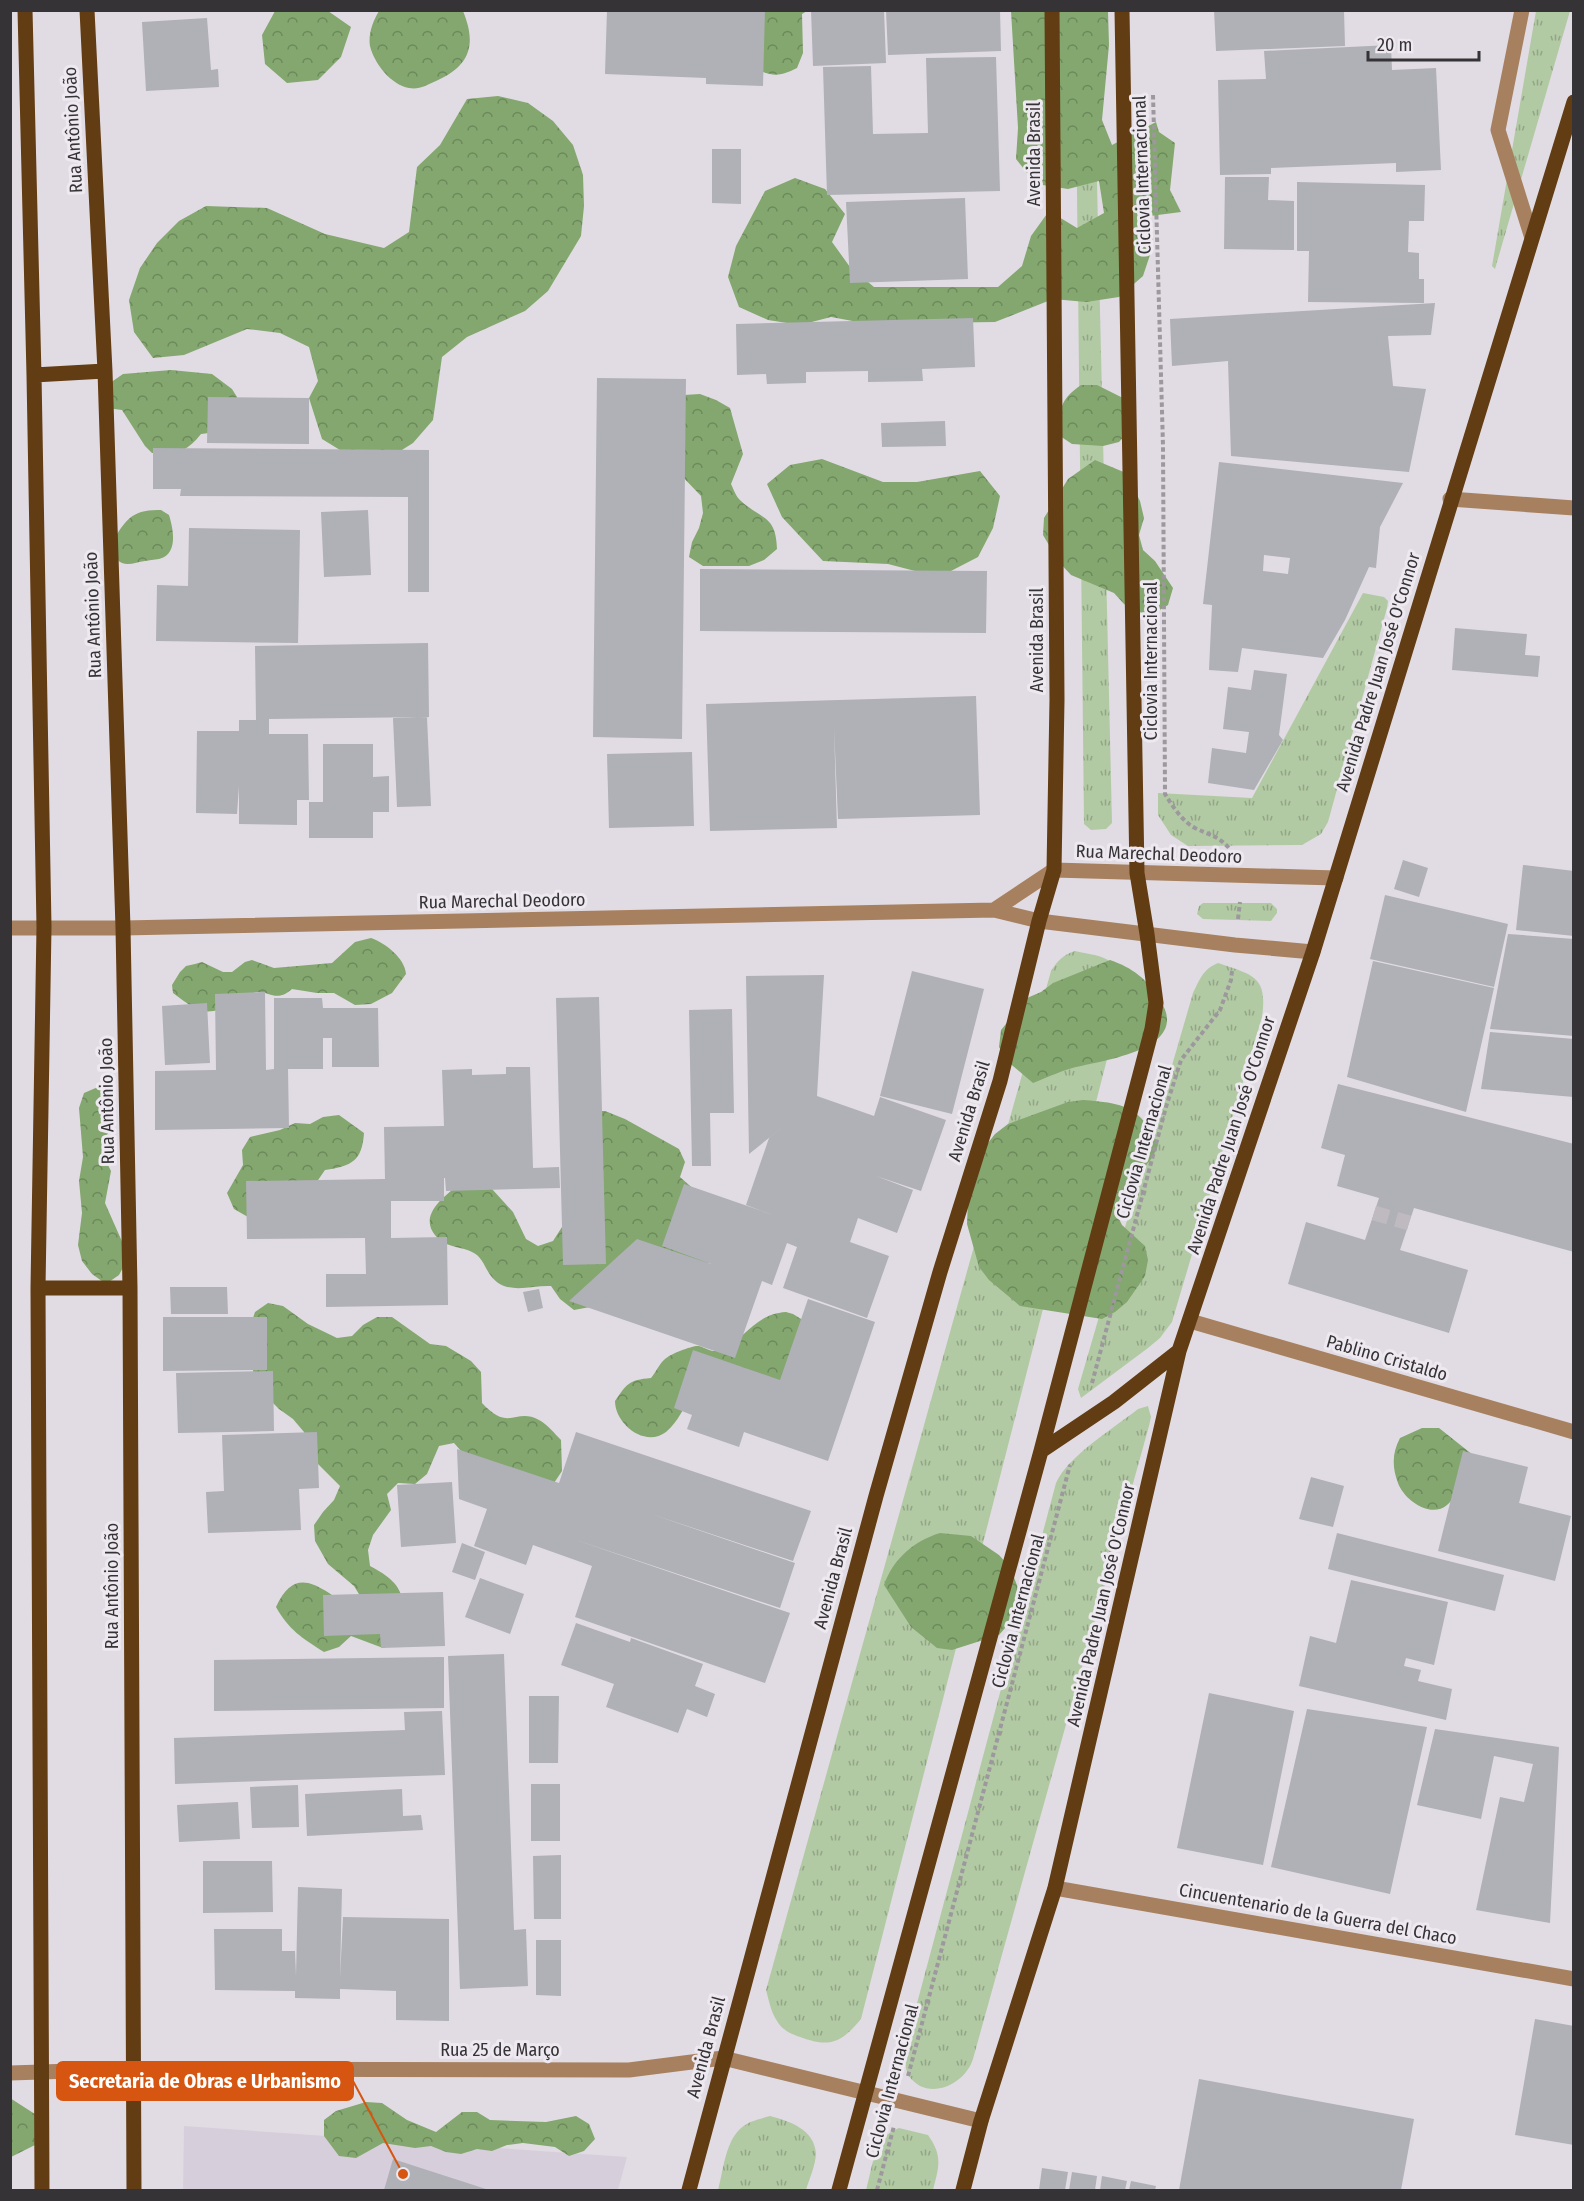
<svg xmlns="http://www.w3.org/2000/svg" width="1584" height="2201" font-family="'Fira Sans Condensed',sans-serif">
<defs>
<pattern id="grass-tufts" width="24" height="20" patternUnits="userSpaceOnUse" patternTransform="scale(1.5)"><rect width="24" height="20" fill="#b2caa4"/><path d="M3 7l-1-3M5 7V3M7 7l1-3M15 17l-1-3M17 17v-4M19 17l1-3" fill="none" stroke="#92a586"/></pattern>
<pattern id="forest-crowns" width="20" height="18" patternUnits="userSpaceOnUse" patternTransform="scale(1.5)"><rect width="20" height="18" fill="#83a76e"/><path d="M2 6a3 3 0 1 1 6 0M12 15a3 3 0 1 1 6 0" fill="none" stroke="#6c895b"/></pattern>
</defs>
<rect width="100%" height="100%" fill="#e1dce3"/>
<path fill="#d7cedb" d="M184,2126l443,31 -9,33h-435z"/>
<path fill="url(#grass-tufts)" d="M1075,11h18l19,812 -6,6 -15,1 -7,-6z
M1536,11h34l-75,258 -3,-3z
M1363,593l21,4 4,4 -1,7 -59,214 -7,12 -19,11 -114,1 -17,-11 -13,-20v-22l94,5z
M1203,903h68l6,6v4l-6,8 -68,-2 -6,-5 2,-8z
M1075,951c32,7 39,4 50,38l-264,1030c-20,24 -31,29 -61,18 -9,-3 -18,-7 -23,-16 -6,-9 -8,-20 -11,-31l285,-1019c7,-11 12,-16 24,-20z
M1218,963c34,12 50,12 44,54l-90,305 -12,16 -12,10 -67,50 -3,-9 115,-396c7,-14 10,-24 25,-30z
M1148,1406l3,11 -2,9 -176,633c-8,26 -46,43 -64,17 -4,-7 -4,-16 -5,-24l152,-569c12,-27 58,-55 82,-74z
M770,2116c19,5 44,13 46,37 0,11 -7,27 -10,37h-88c5,-18 7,-47 22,-61 8,-8 20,-10 30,-13z
M899,2128l29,7c15,21 11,32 5,55h-67c7,-23 7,-53 33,-62z"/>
<path fill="url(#forest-crowns)" d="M275,11h53l23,16 -10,30 -23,23 -31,3 -22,-19 -3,-29z
M379,11h84c14,34 7,55 -27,70 -9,4 -17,9 -27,7 -18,-3 -35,-25 -39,-42 -2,-12 3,-25 9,-35z
M741,11h66l-5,3 1,39 -6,15c-18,9 -26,9 -44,-1z
M1011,11h97l1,34 -7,75 10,25 44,-23 3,10 16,11 -5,47 11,22 -31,4 3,30 -10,30 -24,21 -33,5 -33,-3 -58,23 -68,1 -31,6 -65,-12 -31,8 -32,-5 -29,-13 -11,-30 8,-31 29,-55 30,-13 30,11 20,25 -13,28 18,25 24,20h124l24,-21 9,-30 18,-25 28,17 27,-15 -5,-32 -31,8 -32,-5 -20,-25 2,-31z
M498,96l30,7 25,18 20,24 10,30 1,31 -3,30 -33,55 -23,20 -58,26 -25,20 -9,63 -20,23 -27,17 -33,-2 -31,-19 -13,-41 9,-17 -9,-34 -29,-14 -33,-4 -63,26 -31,3 -19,-26 -5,-32 11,-32 17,-25 22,-22 27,-15 61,2 58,26 59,14 25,-16 8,-65 23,-22 27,-46z
M171,370l41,4 20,15 5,8v9l-20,26 -16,2c-15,19 -25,20 -49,19l-7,-7 -23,-36 -15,-2 3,-25 13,-9z
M1081,385h16l30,15 3,30 -11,12 -16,4 -31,-2 -12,-8c0,-26 -2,-35 21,-51z
M700,394l16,6 14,8 13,46 -12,30c3,6 5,13 10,17 21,19 35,14 36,48l-13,11 -15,6h-46l-14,-9 3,-15 7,-14 4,-15 -2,-17 -22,-23 5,-78z
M822,459l61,23h34l63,-11 20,25 -7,32 -15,29 -29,15h-30l-31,-8 -65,-3 -41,-44 -15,-33 23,-19z
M1095,460l31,13 14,28 4,17 -5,17 4,15 12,11 18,27 -5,17 -15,9 -15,-2 -14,-8 -10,-11 -43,-18 -12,-13 -16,-27 1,-17 24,-39z
M161,510l8,5c4,13 10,39 -10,44 -5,1 -10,1 -14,2 -8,1 -16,5 -23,2 -8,-3 -8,-13 -10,-20 13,-23 20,-34 49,-33z
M371,938c14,5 34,20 35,36l-14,19 -21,11 -16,1 -21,-12h-17l-25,-4c-17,15 -23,0 -39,4 -6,2 -12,6 -17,9 -31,16 -36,11 -63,-9l-1,-8 8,-13 6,-6 9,-2 7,-2 21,10h9l13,-10 7,-2 22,8 58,-5 23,-21z
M1110,960c23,8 37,19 50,40 31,47 -49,59 -79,66 -16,3 -33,11 -48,17l-26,-22 -8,-14 2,-17 26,-32 14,-6 12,-9z
M98,1087l11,12 5,13 -3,17 -8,12 1,16 7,14 -6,32 19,43 2,16 -7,13 -13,9 -14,-10 -10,-13 -4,-16 4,-32 -3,-32 4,-24 -4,-49 5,-15z
M1083,1100c40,3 58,6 75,45 -8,22 -17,22 -30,39 -6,8 -9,17 -13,27l7,14 23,21 3,14 -3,16 -18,26 -12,10 -13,7 -82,-13 -31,-26 -10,-13 -12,-43 2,-48 5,-15 21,-27 13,-10 60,-22z
M591,1111h14l20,8 54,30 6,13 -5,15 35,31 -6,55 -119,44 -16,3 -14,-11 -9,-13c-20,-1 -45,10 -60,-10 -7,-9 -8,-19 -19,-24 -10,-5 -23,-5 -31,-11 -29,-24 5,-46 23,-60l28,8 21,23 13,27 12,7 15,-5 9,-14z
M339,1115l25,18c-2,28 -12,33 -39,37l-9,13 -68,34 -14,-8 -7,-16 16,-28 -1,-15 8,-13 30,-7 15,-7 15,1 13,-7z
M268,1303l15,3 25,18 29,14 15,-2 11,-11 14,-8h15l38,27 16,2 25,15 10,11 1,31c28,30 33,4 57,17 8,4 16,14 22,20l1,31 -14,21 -72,-24 -22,-25 -15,3 -12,28 -12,10 -17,-1 -11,11 4,16 -18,25 -5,15 2,16c42,22 33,36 28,77l-15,5 -32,-12 -12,11 -15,5c-22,-14 -35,-22 -48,-45 20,-44 44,-19 73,-1l13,-7 -8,-13 -26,-22 -13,-23 -1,-16 9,-13 11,-12 6,-14 -24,-24 -12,-30 -11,-13 -14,-10 -23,-23 -3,-15 6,-31 -9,-13 5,-15z
M786,1312l7,2 13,8 -13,61 -101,9c-7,14 -14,30 -26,40 -21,16 -51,-8 -51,-31 12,-17 13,-21 36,-23 5,-6 8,-14 14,-19 5,-5 28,-14 34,-13 10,3 13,8 23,3 25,-11 33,-35 64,-37z
M1422,1428h17l34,27c-7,16 -12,38 -26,50 -16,14 -43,-5 -49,-22 -6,-16 -6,-30 2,-45z
M940,1533l31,3 28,19 11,12 11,29 -2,16 -20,23 -47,15 -15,-2 -26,-21 -27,-42c9,-26 30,-44 56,-52z
M10,2098l28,18 -3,29 -24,12z
M366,2102l16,1 25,17 29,12 26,-20h15l13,8 56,2 30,-6 13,8 6,15 -11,12 -15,5 -14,-9 -32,-4 -16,2 -15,6 -15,-2 -16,5 -15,-2 -15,-6 -16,2 -32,-5 -27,15 -17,-2 -15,-20v-16l12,-9z"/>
<path fill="#b0b0b7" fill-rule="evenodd" d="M607,10h158l-2,76 -57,-2v-6l-101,-4z
M811,10h73l2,53 -73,3z
M886,10h114l1,41 -113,4z
M1214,10h130l1,36 -129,5z
M207,18l4,52 7,-1 1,18 -73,4 -4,-69z
M1391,45l1,25 44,-2 5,102 -45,2v-9l-125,5v6l-51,1 -2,-95 48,-1 -2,-28z
M996,57l4,134 -173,4 -4,-128 48,-1 2,68 55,-1 -2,-75z
M712,149h29v55l-29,-1z
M1225,177h44l-1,23 26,1v49l-70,-1z
M1297,182l128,3 -1,36h-15l-1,31 11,1v26h5v24l-116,-1 1,-51h-12z
M965,198l3,81 -118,4 -4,-81z
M1435,303l-4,32 -43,1 5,50 33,3 -17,83 -178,-16 -3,-95 -56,5 -2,-47z
M973,318l2,49 -53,2 1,12 -55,1v-11l-62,1v11l-39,1 -1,-10 -29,1 -1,-51z
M597,378l89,1 -4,360 -89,-2z
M208,397l101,1v46l-102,-1z
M945,421l1,25 -64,1 -1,-24z
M153,448l276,2v142h-21v-95l-228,-1 1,-7h-28z
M1219,462l184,21 -23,44 -4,41 -7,-1 -24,53 -22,38 -81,-10 -4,24 -29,-2 3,-65 -9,-1zM1264,555l26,3 -2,16 -25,-3z
M368,510l3,65 -47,2 -3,-65z
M189,528l111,2 -2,113 -142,-2 1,-56 31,1z
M700,569l287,2 -1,62 -286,-2z
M1455,628l72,6 -2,21 15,1 -2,21 -86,-7z
M428,643l1,74 -160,2v15h39l1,66h-12v25l-58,-1v-38l-2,28 -41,-1 1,-82h42v-11h17l-1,-74z
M1254,670l33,4 -8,61 4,5 -29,50 -46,-7 4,-35 34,5 3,-21 -26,-3 5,-42 23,3z
M976,696l4,119 -142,4 -4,-92 3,101 -127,3 -4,-127z
M427,717l4,89 -34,1 -4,-89z
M323,744h50v33l16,-1v36h-16v26h-64v-36h14z
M692,752l2,74 -85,2 -2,-74z
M1403,860l25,8 -9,29 -25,-8z
M1523,865l51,6v65l-58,-6z
M1385,895l123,29 -14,63 -124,-28z
M1508,934l66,5v97l-84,-7z
M1373,961l121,27 -28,124 -119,-35z
M912,971l72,18 -32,125 -72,-18z
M824,975l-7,121 57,20 6,-19 66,23 -25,71 -45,-15 37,14 -16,43 -39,-15 -8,24 39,14 -22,62 -84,-30 14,-41 -10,-4 -15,42 -10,-4 -27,77 -166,-57 68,-62 74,25 -49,-18 22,-62 89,31 -27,-10 23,-67 16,-13 -36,29 -3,-178z
M265,992l1,78 8,-1v-71h48l1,10h55l1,59h-47v-29h-9v31h-35l1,59 -134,2v-59l61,-1 -1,-76z
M599,997l7,267 -43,1 -7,-267z
M207,1003l3,60 -45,2 -3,-59z
M732,1009l2,104h-24l1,53h-19l-3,-156z
M1490,1032l84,7v58l-93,-8z
M506,1067h24l3,101 26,-1 1,21 -114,3 -1,-13h-1v23h-53v37l56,-1 1,68 -122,2v-33h40l-1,-36 -118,1 -1,-58 139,-2 -1,-52 60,-1 -2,-56 30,-1v6l34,-1z
M1338,1084l236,60v108l-160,-44 -14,42 68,20 -19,63 -161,-49 18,-62 59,18 14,-42 -42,-12 8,-31 -24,-7z
M170,1287h57l1,27h-57z
M539,1289l4,19 -15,4 -5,-20z
M808,1299l67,23 -47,139 -84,-29 -5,15 -52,-18 5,-14 -18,-7 19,-58 87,30z
M163,1317h104v53l-104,1z
M273,1371l1,60 -96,2 -2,-60z
M317,1432l2,56 -20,1 2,41 -93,3 -2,-41 18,-1 -2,-56z
M576,1432l235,79 -18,50 -142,-47 144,49 -15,45 -207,-69 217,74 -25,70 -190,-66 17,-51 -59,-21 -7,20 -52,-19 13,-37 -28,-10 -2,-50 102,34z
M1463,1451l65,16 -9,36 52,13 -16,65 -117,-30z
M1311,1477l33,9 -11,41 -34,-8z
M452,1482l4,61 -55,4 -4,-62z
M1337,1533l167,42 -9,36 -167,-42z
M462,1543l23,9 -10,28 -23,-8z
M480,1578l44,16 -14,40 -45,-17z
M1351,1580l97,22 -14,63 -28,-7 -2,8 17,4 -3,11 34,8 -6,31 -147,-34 11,-50 26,7z
M443,1592l2,54 -64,2 -1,-14 -56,2 -1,-41z
M576,1623l54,19 1,-4 72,26 -8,22 20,8 -8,23 -20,-8 -9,24 -72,-26 8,-23 -53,-19z
M504,1654l10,276 12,-1 2,57 -68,3 -12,-333z
M444,1657v51l-230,3v-51z
M1209,1693l85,18 -31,154 -86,-17z
M529,1696h30l-1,67h-29z
M1307,1709l120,18 -37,167 -119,-27z
M442,1711l3,64 -270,9 -1,-46 231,-8 -1,-18z
M1435,1729l124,18 -9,176 -74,-13 24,-113 24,5 9,-38 -39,-8 -13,63 -64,-14z
M531,1784h29v57h-29z
M298,1785l1,42 -47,1 -2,-41z
M402,1789l1,27 18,-1 2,15 -116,6 -2,-42z
M238,1802l2,37 -61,3 -2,-37z
M561,1855v64h-27l-1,-63z
M203,1861h69l1,51 -70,1z
M298,1887l44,2 -2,89 3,-61 106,2v102l-53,-1v-29l-56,-2v10l-45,-1v-7l-80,-1 -1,-61h68v22h13l1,25z
M536,1940h25v56l-25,-1z
M1535,2019l39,7v119l-59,-10z
M1199,2079l215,40 -13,71h-222z
M393,2159l96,31h-105z
M1042,2168l26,4 -3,18h-26z
M1072,2172l25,4 -2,14h-26z
M1102,2176l25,5 -2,9h-25z
M1131,2181l25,5 -1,4h-26z"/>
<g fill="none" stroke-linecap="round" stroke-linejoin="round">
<path stroke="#bfbac0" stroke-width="15" stroke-dasharray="15 8" stroke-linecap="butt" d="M1374,1213l35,10"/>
<path stroke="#9c989d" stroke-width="4" stroke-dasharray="4.5 3" stroke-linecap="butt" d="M1153,95l10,351 2,348c8,13 17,27 30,34 14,7 22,7 34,20
M1238,919l2,-17
M1092,1383l74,-276 15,-47 39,-50 11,-30 1,-9
M908,2076l162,-611
M877,2190l17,-64"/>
<path stroke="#a7815f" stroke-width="15" d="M1522,10l-24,120 33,105
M1450,499l124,9
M994,910l60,-40 282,8
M10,928h113l871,-18 45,11 196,24 78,7
M1190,1321l384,111
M1055,1888l519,91
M10,2073l125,-4 494,1 94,-12 258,63"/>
<path stroke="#623c13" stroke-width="15" d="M25,10l9,365 10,552 -6,361 4,902
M87,10l18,361 18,557 7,360 4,902
M34,375l71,-4
M38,1288h92
M1041,1451l73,-49 65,-51
M689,2190l187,-694 64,-224 60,-191 39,-160 15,-51 3,-170 -5,-690
M839,2190l202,-739 111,-422 4,-26 -9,-69 -10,-61 -15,-863
M963,2190l18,-69 74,-233 124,-537 134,-399 261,-850"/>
</g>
<g text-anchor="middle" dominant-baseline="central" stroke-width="6" stroke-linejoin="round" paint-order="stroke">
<g font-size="18" fill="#353335" stroke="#eee9f0">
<text transform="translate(73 130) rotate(-93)">Rua Antônio João</text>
<text transform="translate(1034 154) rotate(-90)">Avenida Brasil</text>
<text transform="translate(1142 175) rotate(-92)">Ciclovia Internacional</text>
<text transform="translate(93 615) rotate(-92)">Rua Antônio João</text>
<text transform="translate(1037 640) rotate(-90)">Avenida Brasil</text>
<text transform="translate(1151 661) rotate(-90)">Ciclovia Internacional</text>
<text transform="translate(1378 672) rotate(-73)">Avenida Padre Juan José O'Connor</text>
<text transform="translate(1159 854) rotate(2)">Rua Marechal Deodoro</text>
<text transform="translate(502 901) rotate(-1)">Rua Marechal Deodoro</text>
<text transform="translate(107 1101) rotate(-91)">Rua Antônio João</text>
<text transform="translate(969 1111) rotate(-73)">Avenida Brasil</text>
<text transform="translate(1231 1135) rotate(-72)">Avenida Padre Juan José O'Connor</text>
<text transform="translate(1144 1142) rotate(-74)">Ciclovia Internacional</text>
<text transform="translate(1387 1358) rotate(16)">Pablino Cristaldo</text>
<text transform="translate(833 1578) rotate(-75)">Avenida Brasil</text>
<text transform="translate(112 1586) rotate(-90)">Rua Antônio João</text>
<text transform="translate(1101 1605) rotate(-77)">Avenida Padre Juan José O'Connor</text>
<text transform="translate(1018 1611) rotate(-75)">Ciclovia Internacional</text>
<text transform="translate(1318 1914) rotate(10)">Cincuentenario de la Guerra del Chaco</text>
<text transform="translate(706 2047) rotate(-75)">Avenida Brasil</text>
<text x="500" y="2050">Rua 25 de Março</text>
<text transform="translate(892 2081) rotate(-75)">Ciclovia Internacional</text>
</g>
</g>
<path fill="none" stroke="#d65510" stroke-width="2" d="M403 2174L353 2081"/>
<circle fill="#d65510" stroke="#eee9f0" stroke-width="2" cx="403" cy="2174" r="6"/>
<rect fill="#d65510" stroke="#d65510" stroke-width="2" x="57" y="2062" width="296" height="38" rx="6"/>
<g font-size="20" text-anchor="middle" font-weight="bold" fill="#fff">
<text x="205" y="2088">Secretaria de Obras e Urbanismo</text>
</g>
<rect width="1584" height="2201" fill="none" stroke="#353335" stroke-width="24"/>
<path d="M1368 51v9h111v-9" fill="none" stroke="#353335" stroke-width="3"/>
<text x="1377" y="51" font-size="18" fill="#353335" stroke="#eee9f0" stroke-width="4.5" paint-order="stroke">20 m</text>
</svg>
